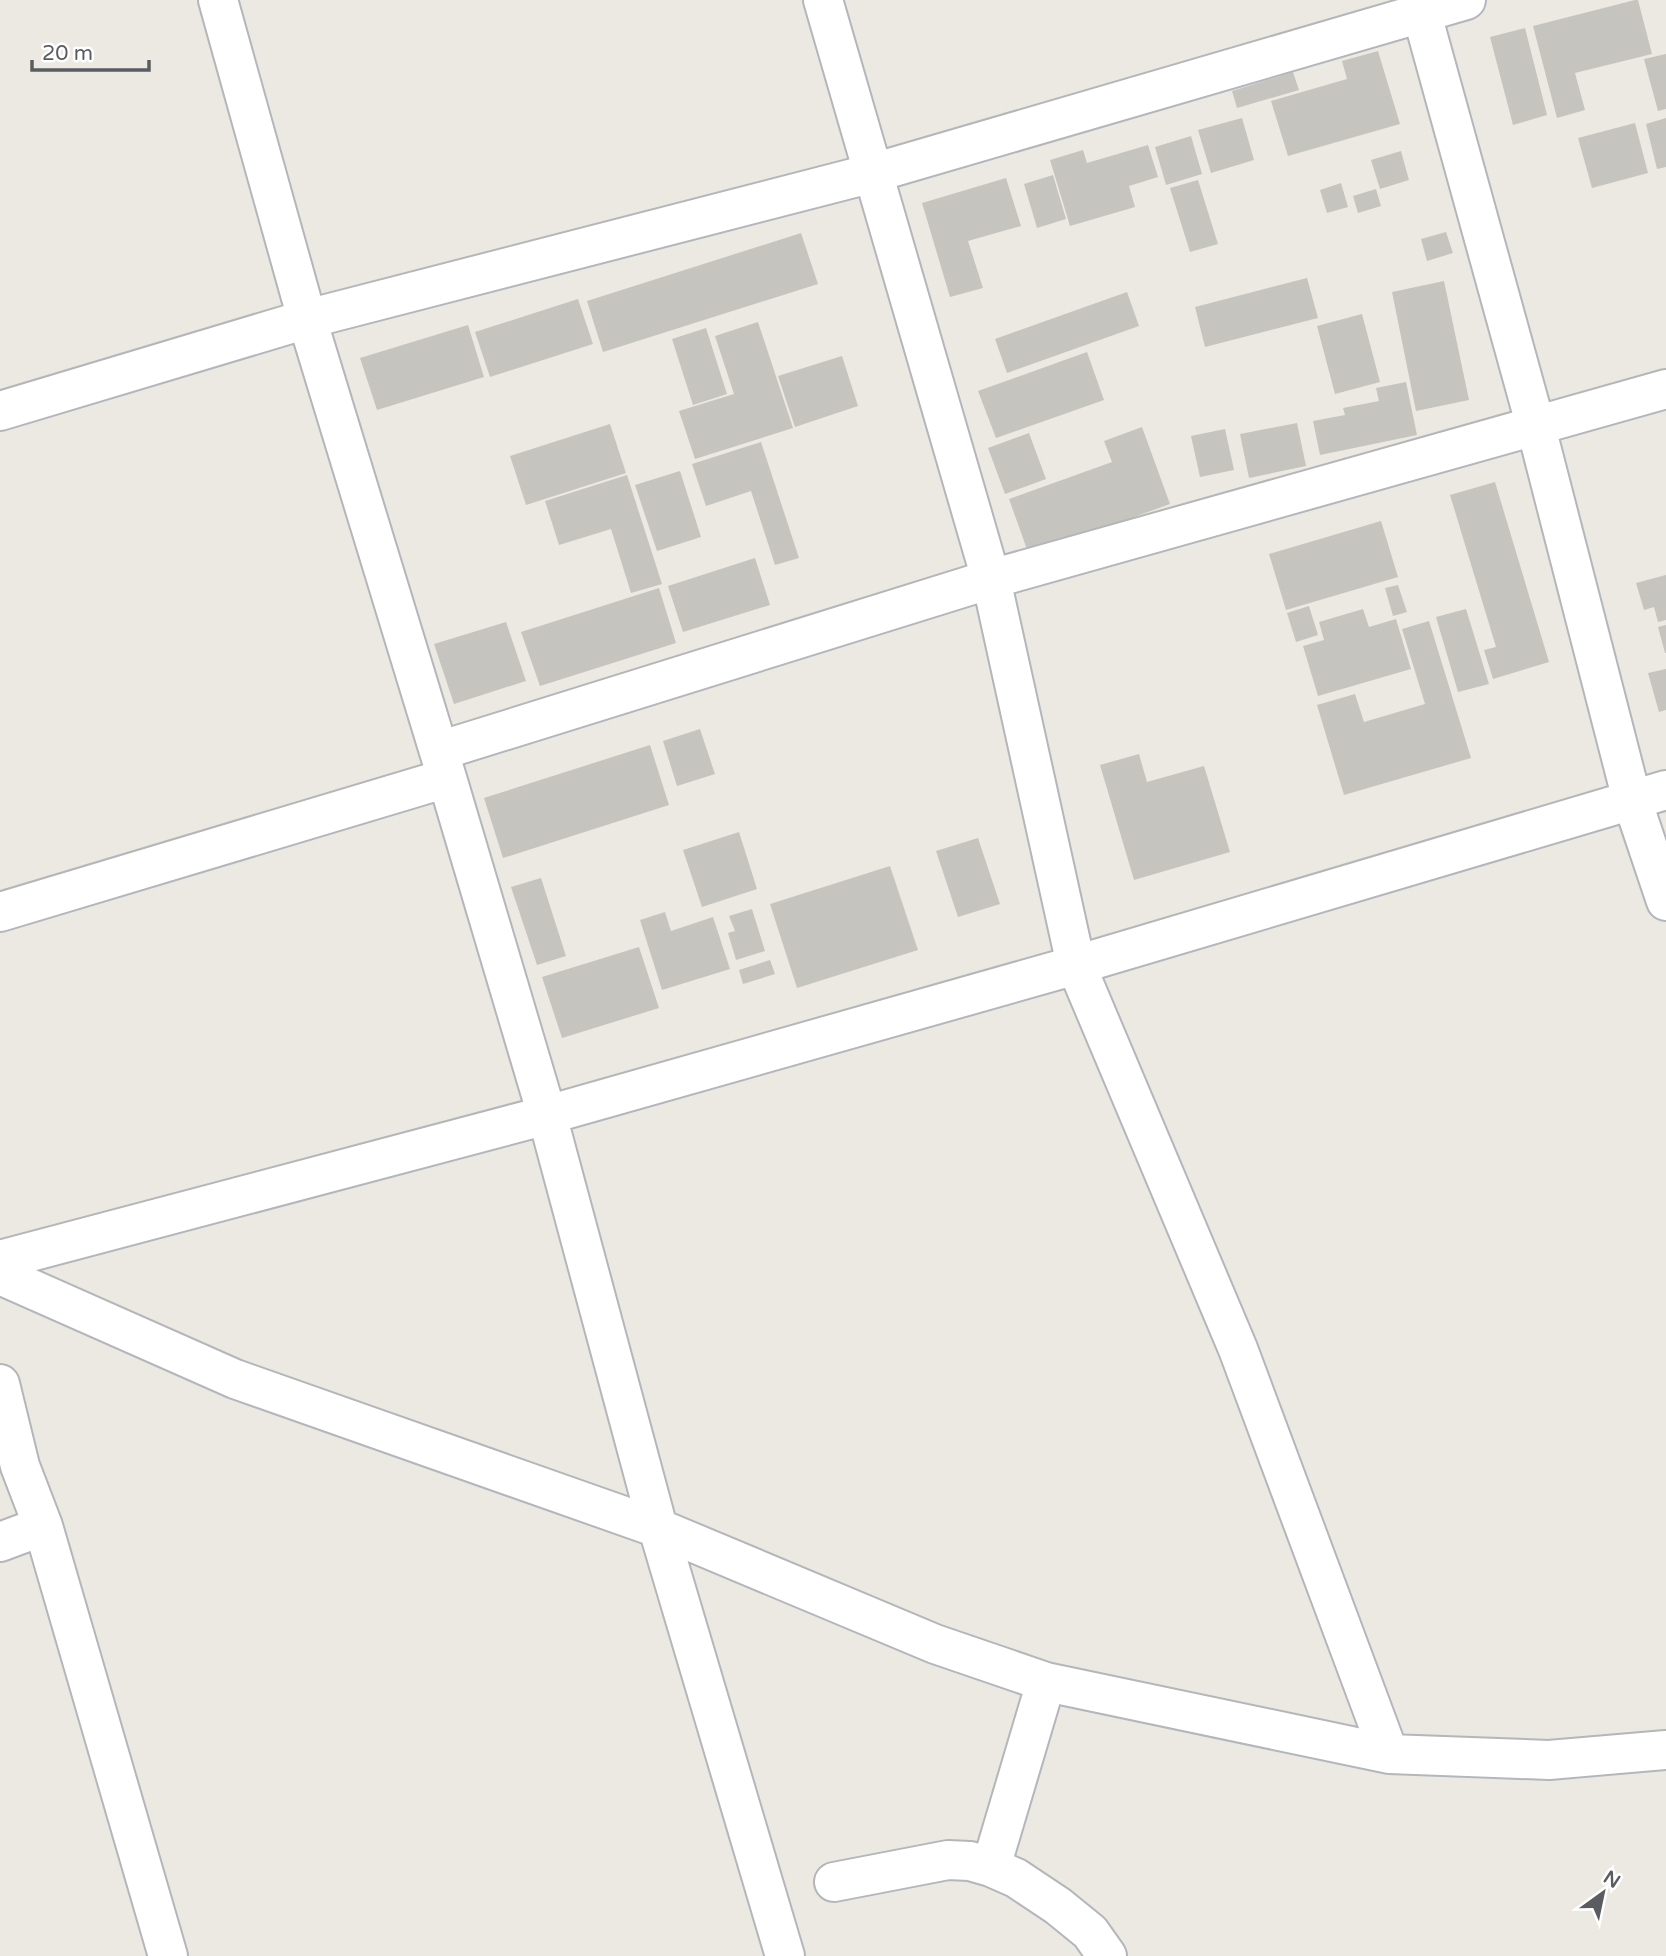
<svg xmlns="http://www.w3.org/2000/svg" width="1666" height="1956" font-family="'Varela Round',sans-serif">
<rect width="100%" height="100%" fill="#ebe9e1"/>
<path fill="#c6c4be" d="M1635,0h3l14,54 -77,19 10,37 -28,8 -24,-92z
M1525,28l22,87 -34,10 -23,-88z
M1378,51l22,73 -112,32 -17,-55 76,-22 -5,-18z
M1666,54v55l-8,2 -14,-52z
M1293,72l6,18 -62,18 -5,-17z
M1242,118l12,42 -43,13 -13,-43z
M1666,118v49l-9,2 -11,-45z
M1635,123l13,50 -56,15 -14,-50z
M1191,136l11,38 -36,11 -11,-38z
M1148,145l10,32 -29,9 6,21 -65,19 -20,-66 33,-10 4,13z
M1401,151l8,29 -29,9 -9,-29z
M1053,175l13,44 -29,9 -13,-44z
M1006,178l15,48 -53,15 15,47 -33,9 -28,-94z
M1198,180l20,64 -28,8 -20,-64z
M1341,183l7,24 -21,6 -7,-23z
M1376,189l5,17 -23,7 -5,-17z
M1446,232l7,21 -26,8 -6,-22z
M801,233l17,51 -215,68 -16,-51z
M1307,278l11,40 -113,29 -10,-40z
M1444,281l25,119 -53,11 -24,-119z
M1127,292l12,34 -132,47 -12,-34z
M578,299l15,45 -103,33 -15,-45z
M1362,314l18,68 -45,12 -18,-68z
M758,322l35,106 -98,31 -16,-48 55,-17 -19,-58z
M468,325l16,52 -107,33 -17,-52z
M706,328l21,66 -34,11 -21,-66z
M1087,352l17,48 -108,38 -18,-47z
M842,356l16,50 -63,21 -17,-51z
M1406,382l11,53 -97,20 -7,-34 32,-6 -2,-7 36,-7 -3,-13z
M1297,423l9,43 -57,12 -9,-44z
M610,424l16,49 -100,32 -16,-49z
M1142,427l28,77 -141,51 -20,-56 103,-37 -8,-21z
M1225,429l9,41 -34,7 -9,-41z
M1029,433l17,46 -41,15 -17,-46z
M761,442l38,116 -24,7 -24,-74 -45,15 -14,-42z
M680,471l21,66 -44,14 -22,-66z
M627,475l35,109 -31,9 -20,-64 -52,16 -14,-44z
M1495,482l54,180 -56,17 -9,-29 12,-3 -46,-152z
M1381,521l17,56 -112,33 -17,-56z
M755,558l15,47 -87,27 -15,-46z
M1666,575v45l-8,2 -4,-15 -10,3 -8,-27z
M1398,585l9,27 -14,4 -8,-28z
M659,588l17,55 -136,43 -19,-54z
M1309,606l9,29 -22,7 -9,-29z
M1363,609l6,18 27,-8 15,50 -93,27 -15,-50 21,-6 -5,-18z
M1466,609l23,75 -31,8 -22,-75z
M1429,621l42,137 -127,37 -27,-90 38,-11 9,28 61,-18 -23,-75z
M506,622l20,59 -72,23 -20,-60z
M1666,625v28h-1l-7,-26z
M1666,669v41l-7,2 -11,-39z
M700,729l15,45 -38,12 -14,-45z
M650,745l19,60 -166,53 -19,-60z
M1139,754l8,28 57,-16 26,86 -96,28 -34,-115z
M739,832l18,57 -55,18 -19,-57z
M978,838l22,66 -42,13 -22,-66z
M890,866l28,84 -121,38 -27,-84z
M541,878l25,78 -29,9 -26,-78z
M752,909l13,42 -29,9 -8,-27 7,-2 -6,-15z
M665,912l6,19 42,-14 17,52 -68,21 -22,-70z
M639,947l20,61 -97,30 -20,-61z
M770,960l5,14 -32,10 -4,-14z"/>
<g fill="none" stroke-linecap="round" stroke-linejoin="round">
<defs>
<path id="minor" d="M218,0l89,319 140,459 100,337 111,413 127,428
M823,0l168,579 85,386 162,384 151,405
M1418,0l118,427 96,373 34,101
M0,411l307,-92 566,-146 593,-173
M439,751l552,-172 675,-190
M0,912l447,-134
M0,1260l547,-145 529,-150 590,-175
M0,1275l235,104 423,149 277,116 111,38 343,72 160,6 117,-10
M0,1384l20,82 23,60 125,430
M0,1542l43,-16
M991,1867l55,-185
M834,1882l114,-22 22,1 21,6 25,11 42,28 32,26 17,24"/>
</defs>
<use href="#minor" stroke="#b3b6ba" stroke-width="42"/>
<use href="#minor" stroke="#fff" stroke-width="38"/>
</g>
<g transform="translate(1603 1893) rotate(33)" stroke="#ffffff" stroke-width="5" paint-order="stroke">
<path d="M0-5L12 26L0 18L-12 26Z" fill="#595c60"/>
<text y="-10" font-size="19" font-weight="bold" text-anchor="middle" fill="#595c60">N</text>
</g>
<path d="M32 60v10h117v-10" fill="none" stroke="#595c60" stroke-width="3.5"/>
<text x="42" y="60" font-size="21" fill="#595c60" stroke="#ffffff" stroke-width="5" paint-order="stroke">20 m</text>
</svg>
